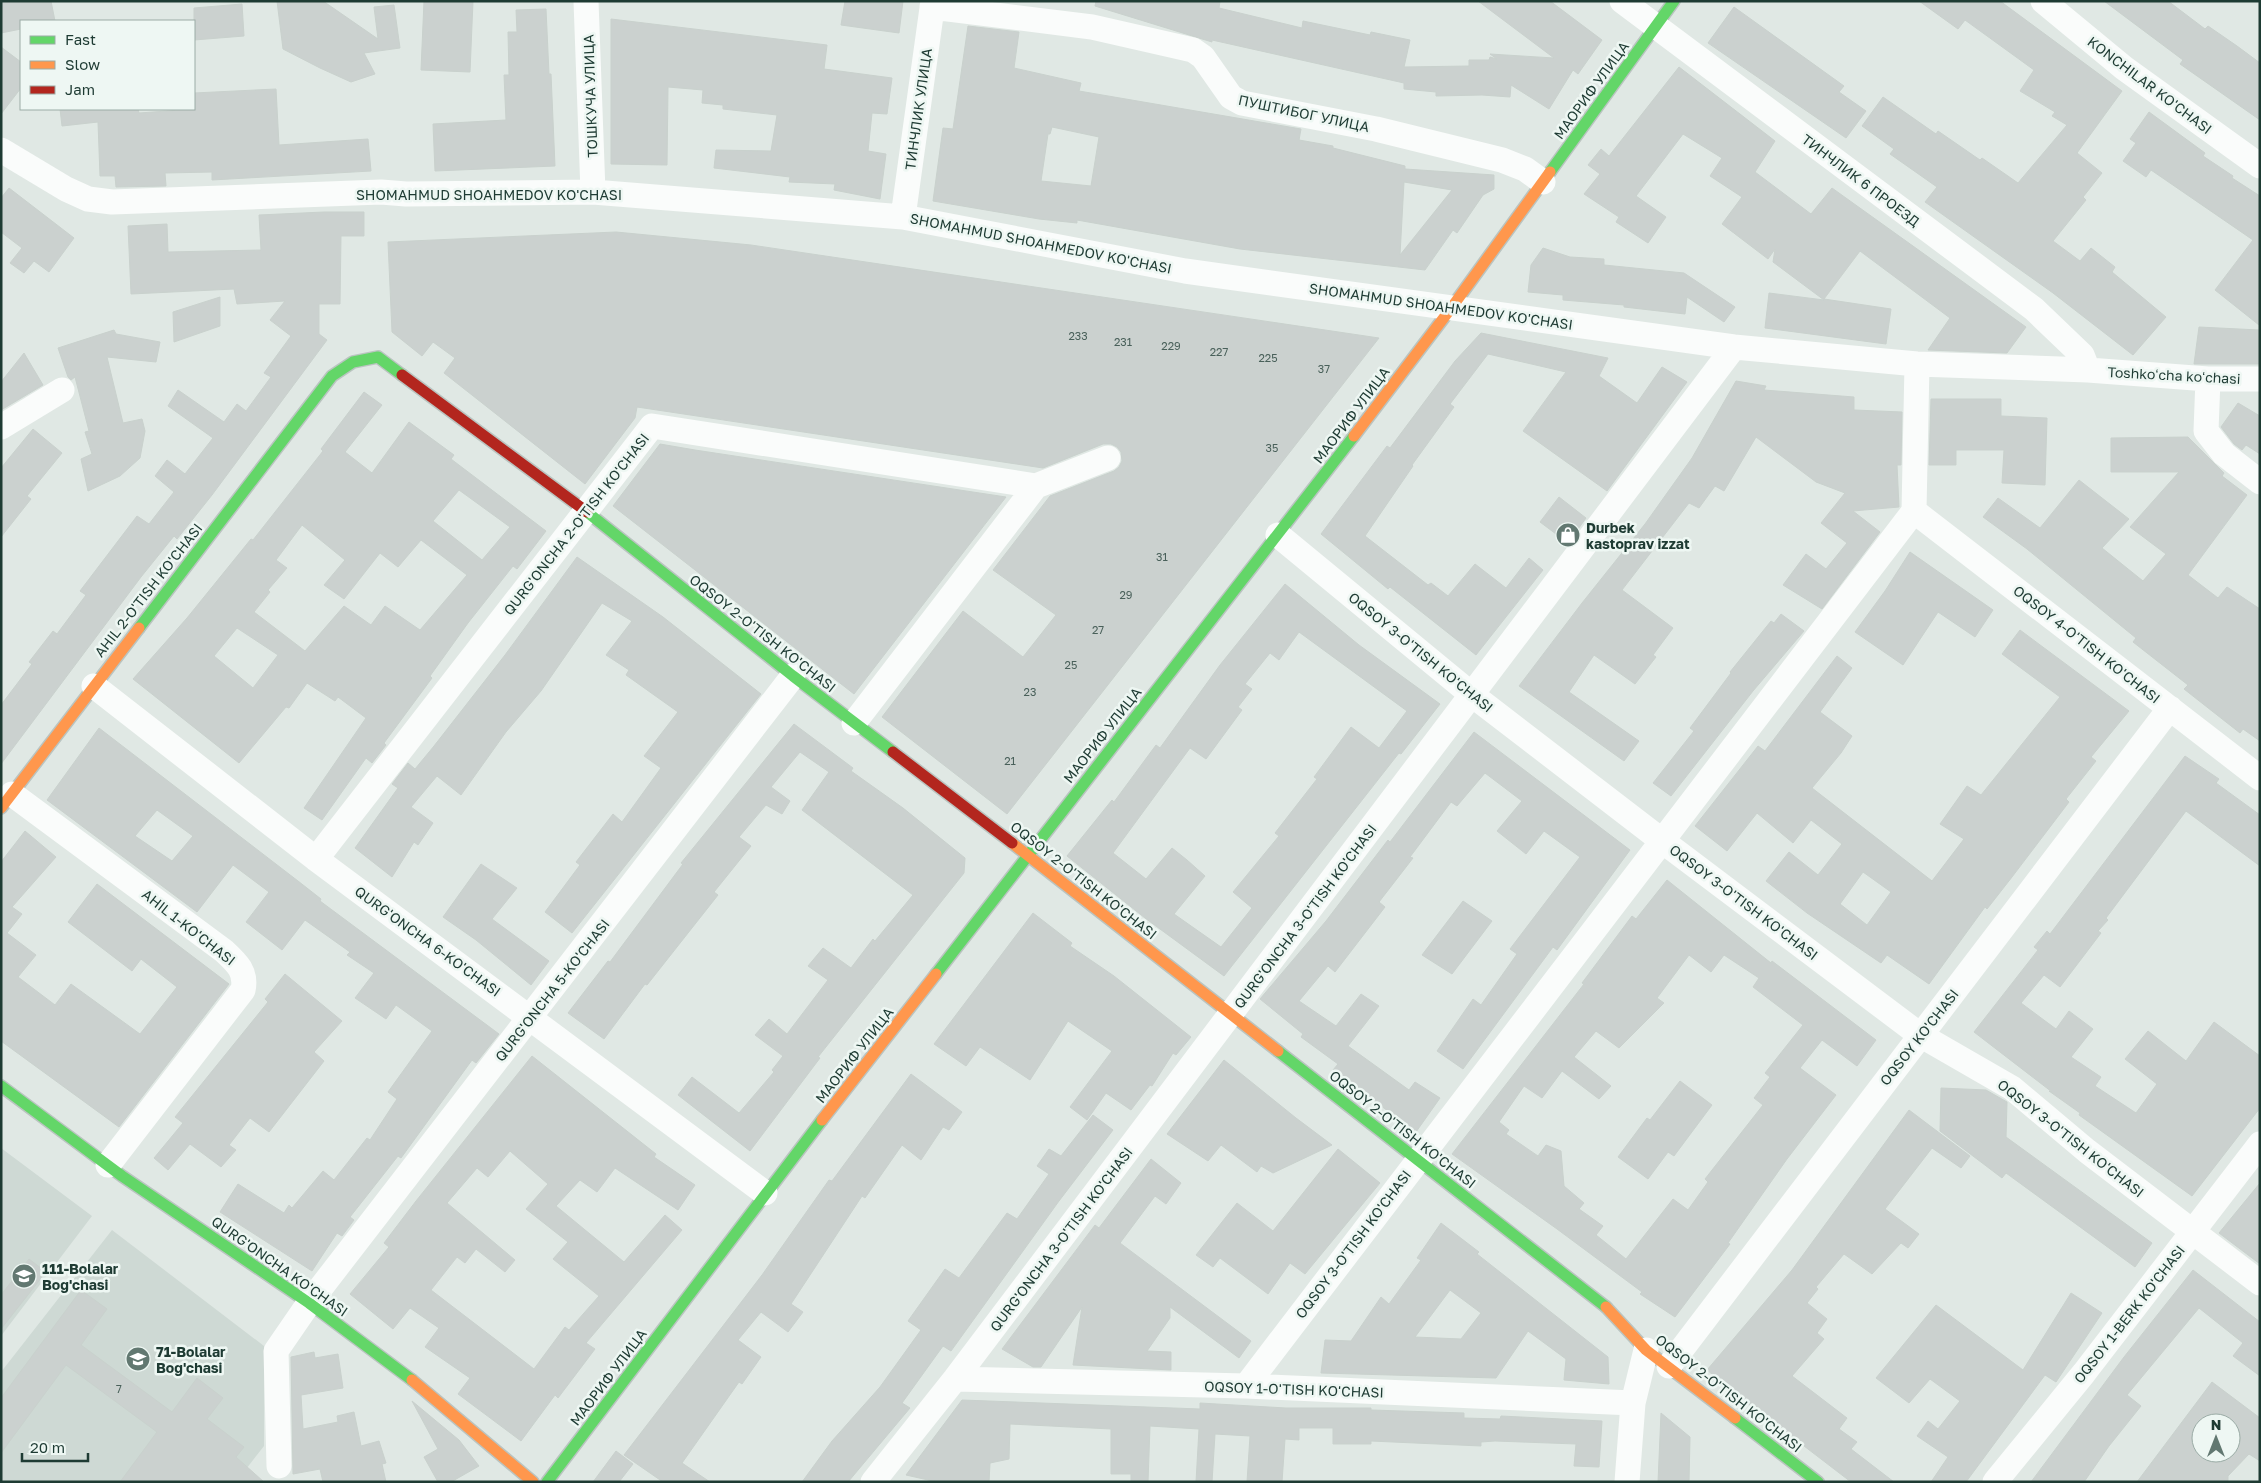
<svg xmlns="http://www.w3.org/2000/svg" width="2261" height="1483" font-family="'Golos Text',sans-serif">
<rect width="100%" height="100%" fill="#e0e8e4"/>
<path fill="#ced9d4" d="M1,1148l91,68 -91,120z
M112,1230l152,116v100l-28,36h-235v-110z"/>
<path fill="#cbd1cf" stroke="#c9d1cd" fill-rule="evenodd" d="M1,1h50l4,20h-34v8l-20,4z
M277,1h46l55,38 -4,-32 20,-2 6,43 -36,5 11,21 -24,8 -31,-14 -37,-19z
M424,1h49l-3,71 -49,-2z
M845,1h58l-4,32 -58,-8z
M1096,1h124l-1,7 83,20 1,-7 67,14 1,-3 39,8 -6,27 65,-1v-6h20l1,-3 7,2 -7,-5 64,4 -76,-57h72l52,39 -24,34 -5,-4 -24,39 -38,-24 -1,12 -28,-2 -46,1v-4l-32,-3v-6l-192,-43v2l-117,-36z
M1919,1h81l122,90 -45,62 25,20 -19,24 3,3 -33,41 27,20 11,-13 24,19 -3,5 54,45 -33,38 -80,-62 -128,-91 12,-15 -47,-33 4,-5 -32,-23 21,-29 53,37 2,-3 42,29 2,-2 36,25 49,-58 -15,-9 3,-4 -35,-21 14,-21 -69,-50 -7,9z
M2104,1h64l37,28 3,-3 29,20 23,17v57l-80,-56 3,-4z
M242,4l2,32 -50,4v-32z
M1734,7l110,79 -5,6 27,19 -20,27 -138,-95z
M546,9l3,65h2l4,92 -120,5 -2,-47 73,-4 -2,-45h5l-1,-43h9l-1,-22z
M611,19l216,26 -3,24 68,9 -5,36 -15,-1 -4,38 18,3 -6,45 -46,-9 1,-6 -46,-2 1,-5 -76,-9 2,-18 55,1 6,-36 -54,-6v-4l-21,-2 1,-13 -35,-3 -1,78 -56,-1z
M968,26l51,6 -5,36 67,15 -2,8 222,38 -2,11 34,6v2l72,18v3l89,6v14l-11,6 -26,38 -4,-3 -28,40 -185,-21 -163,-29v3l-38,-4 -106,-18 10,-73 10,1zM1052,127l47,10 -8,49 -50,-5 7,-47h2zM1404,182l48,8 -52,65z
M1,47l20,15v26l-20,26z
M1679,67l96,74 -20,31 56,42 21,-26 194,139 -19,26 -79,-3 22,-32 -90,-67 -36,48 67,10 -5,35 -121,-16 4,-35 55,7 -51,-38 2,-13 -7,10 -46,-35 20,-27 -32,-21 12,-18 -39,-24 -47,62 30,21 -18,26 -32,-21 3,-5 -35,-23 16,-20 -12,-9 13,-16 8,7z
M276,89l3,56 89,-6 3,32 -159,9v-8l-47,1 1,13 -50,1 -1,-11h-15l-2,-54 -36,4 -2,-17h78l1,4 55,-4v-16z
M2149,112l56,41 -2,3 30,20 -1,2 28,18 -1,129 -44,-35 38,-50 -102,-70 -5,7 -23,-16 13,-18 -6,-4z
M9,188l65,50 -25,34 -15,-11 -10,12 -14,-10 12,-15 -21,-16v-34z
M324,212h40v24h-23l-1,68h-21v30l8,6 -115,155 -35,44 -3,-3 -33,41 -140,187v-59l31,-41 -3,-2 24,-31 4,3 29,-39 -6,-4 57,-75 12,8 25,-32 -19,-16 12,-16 18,14 28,-36 -45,-32 10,-16 46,32 13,-18 9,7 25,-34 -7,-4 27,-37 -21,-16 15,-19 -48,3 -3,-15 -103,5 -3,-68 39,-2 1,28 93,-2 -2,-35z
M616,232l135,13 628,93 -372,476 -125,-97 81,-106 60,46 33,-42 -63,-45 57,-74 64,-25 5,-4 3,-6 -1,-9 -4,-5 -6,-3h-8l-60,24 -406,-61 -2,11 -50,66 -141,-111 11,-15 -22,-16 -11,14 -30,-24 -4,-90z
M1543,248l27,9 34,2v6l80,8 51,34 -11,15 -37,-25 -2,17 -61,-7v-2l-61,-5v-5l-35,-3 3,-27z
M220,297v29l-46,16 -1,-30z
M2199,327l60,3 1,34h-66z
M114,330l2,4 44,8 -4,20 -49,-5 16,66 19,-4 3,12 -5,27 -20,18 -32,15 -7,-32 11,-5 -7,-22 4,-1 -14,-54 -4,3 -3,-3 -10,-29z
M1481,333l127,25 -9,18 38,27 25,-36 25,15 -80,109 -84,-60 43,-59 -78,-18 -38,50 4,3 -42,58 1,1 -48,70 63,49 3,-2 17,13 27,-32 31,24 23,-30 14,12 -67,85 -86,-68 -2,2 -67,-55 66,-88 3,2 65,-87z
M24,353l19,32 -42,25v-28z
M1736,381l30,5 -2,4 90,7v13l48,2 -1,53h-4l2,42 -46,4 27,21 -58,77 -39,-24 23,-31 20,15 21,-26 -26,-20 24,-30 -29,-11 -60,-45 -32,54 -9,-5 -16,22 -10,-5 -67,87 51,38 -20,27 3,2 -21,27 -41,-29 -25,37 70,49 -15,20 -105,-75 63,-83 63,-79 47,-66z
M364,392l18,13 -37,47 27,21 37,-51 45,33 -3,4 95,72 -29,38 -4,-3 -45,57 -38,53 2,2 -48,65 2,2 -14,18 -6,-5 -44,62 -18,-12 62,-90 -28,-21 -3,4 -28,-18 -18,25 -3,-1 -47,56 -106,-84 54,-61 64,-79 2,1 70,-89 -2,-2zM459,490l51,37 -28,33 -49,-39zM302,525l43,35 -21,25 20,14 36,-46 18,14 23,-27 46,35 -47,55 -35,-24 -14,19 -27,-19 -39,45 -51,-39 16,-20 -2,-2 19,-22 -11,-8zM237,628l41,27 -25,33 -39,-32z
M1931,399h70v17l46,2 -2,67 -43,-2 2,-33h-48v15h-27z
M2238,403l22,13v38l-14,-9 -4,5 -8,-6 -13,-17z
M33,429l29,24 -35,43 4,3 -30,38v-69z
M2188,437l36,36 -2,3 25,19 -59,80 30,23 9,-11 33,22v132l-17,-12 -3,4 -56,-44 4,-4 -55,-43 3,-4 -109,-89 -44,-32 15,-19 42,30 39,-48 50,39 -27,29 41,33 23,-27 -36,-27 49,-55h-68v-34z
M660,444l35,6 311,47 -152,197 -241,-188z
M1559,497l27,21 -18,25 -28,-21z
M1910,552l83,58 -18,27 -37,-25 -35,53 -48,-33 30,-41z
M577,557l86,60 98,77 -189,239 -27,-21 35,-47 -4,-3 37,-48 9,8 39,-54 -17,-12 34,-44 -52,-37 3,-5 -23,-15 26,-34 -30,-18 -61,88 -35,41 -45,63 -24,-19 -26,31 22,16 -15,22 -4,-3 -22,35 -37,-29 43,-60 -6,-4 16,-21 7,6 19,-23 71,-91z
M1285,584l74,61 81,59 -39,50 -2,-1 -175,223 -79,-58 -78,-62 45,-56 2,2 42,-57 4,3 60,-83zM1299,632l108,79 -28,37 -28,-21 -37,50 3,2 -42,54 4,3 -46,56 19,16 -31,39 -47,-33 31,-38 -18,-16 -15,-12 -26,31 -33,-26 77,-105 16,11 36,-49 -4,-3 14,-18 -7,-5 25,-31 9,7z
M1781,614l23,17 -51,60 -82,105 -18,-13 41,-52 -4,-3 41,-55 -1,-1 41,-51 3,2z
M2020,630l109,81 -38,46 5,4 -30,38 3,3 -57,75 -25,32 -2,-2 -56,77 -42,-29 -6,8 -74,-50 -41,-32 23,-29 29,23 24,-31 -31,-24 -18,23 -36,-30 -30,38 -32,-25 63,-80 7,5 72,-95 15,12 -32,44 32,24 -11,17 -29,35 120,93 32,-42 -24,-15 27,-38 14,9 79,-98 -58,-43zM1863,872l28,20 -24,33 -27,-21z
M794,724l59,44 -2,3 52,37 62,50 -1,15 -146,184 2,1 -70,93 -72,-56 14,-18 47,36 35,-41 -2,-2 11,-14 -28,-21 14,-16 18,15 41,-54 -20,-14 15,-18 28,20 22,-29 2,2 38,-46 -111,-85 27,-38 -29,-20 -29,35 19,14 -8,13 -16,-9 -27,32 12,9 -37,46 4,3 -71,90 -2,-1 -41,55 -36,-26 40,-52 2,1 73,-98 -2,-1z
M99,728l199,153 23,18 -1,2 179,133 -23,29 -4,-3 -71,98 -3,-2 -48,61 4,3 -12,16 -5,-3 -25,38 -92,-59 18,-28 46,29 5,-8 3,3 31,-37 11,9 33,-42 3,2 27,-41 -9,-7 44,-61 -36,-26 -10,14 -31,-21 19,-25 -27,-18 3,-3 -45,-32 -23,30 -36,-28 23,-30 -36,-27 -36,47 -150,-112zM157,810l36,26 -21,25 -37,-25z
M1474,732l156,118 -73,100 -4,-3 -90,122 -26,-18 36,-52 8,6 36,-51 -7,-5 70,-92 -36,-26 -18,23 -29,-23 25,-30 -37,-28 -28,33 -6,-4 -41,55 3,1 -34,44 6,5 -50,65 -7,-6 -29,35 37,25 25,-32 18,12 -31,40 61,44 6,-8 25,16 -24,34 -83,-62 5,-6 -37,-27 2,-3 -43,-35 66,-78 62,-81 2,2z
M2185,756l34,23 -3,4 44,32v51l-74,-55 -80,107 2,2 -10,11 3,2 -41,54 -16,-12 -23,28 35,26 13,-18 24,18 -22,28 30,20 -6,9 41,27 21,-29 -32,-25 23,-28 38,30 28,-39 46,34v52l-68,88 -113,-81 1,-2 -31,-22 3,1 -78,-60 64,-82 -4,-3 13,-16 3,3z
M25,831l31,26 -44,50 10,7 -15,19 29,22 -18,22 37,28 16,-21 69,50 37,-47 -36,-28 -9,12 -64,-49 29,-38 132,100 -110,143 -118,-86v-179z
M481,864l36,24 -25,31 57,42 -18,24 -55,-45 -33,-23z
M1667,880l104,83 1,-2 104,79 -19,26 -35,-26 -22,28 36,27 -49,64 -59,84 2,1 -55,73 -35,-23 2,-2 -85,-63 -105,-75 132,-170 -2,-1 50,-67 4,3zM1689,955l22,17 13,-17 35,23 -6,9 50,38 -38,48 5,4 -16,21 9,7 -58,74 3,3 -20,28 -15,-11 -47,60 -30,-24 7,-9 -24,-17 5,-6 -20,-17 -3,-35 -15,-6 -8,11 -32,-22 3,-4 -10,-8 25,-36 18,12 20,-27 37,28 12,-13 -37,-29 22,-26 23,17 45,-45 -7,-5z
M1463,901l29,20 -40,53 -30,-19z
M1033,913l39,30 -2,3 44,30 77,61 -15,18 -3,-2 -21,33 -2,-1 -19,25 -25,-17 -19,27 -17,-13 42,-56 -44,-30 -38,59 -50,-33 -14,19 -32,-22z
M285,974l57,47 -28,31 10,9 -55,71 -19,-14 -21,27 7,5 -15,17 -31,-23 -22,26 -14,-12 29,-35 -8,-6 93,-115 -3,-3z
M532,1056l124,98 -2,3 41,28 -17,25 -63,-42 -18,24 -17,-12 -24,26 68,56 41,-47 17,15 -96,113 9,6 -37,49 -3,-3 -34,46 -63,-47 12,-16 -45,-31 14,-19 -29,-20 -17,21 -43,-35 39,-47 -5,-4 32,-42zM510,1151l38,33 -22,25 42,33 -15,17 46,37 -30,34 -4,-3 -31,42 -103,-79 26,-33 8,6 11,-14 29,23 10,-12 -68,-57 30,-35 11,9z
M1224,1060l72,58 36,27 -59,28 -12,-7 -4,6 -36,-27 -13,16 -41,-27z
M911,1074l51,38 -13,18 -6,-3 -22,33 -19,-15 -37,53 -3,-2 -71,108 12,8 -15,20 -27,-20 -23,28 23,17 -19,27 -3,-2 -57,81 28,19h-47l-39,-27 138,-180 67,-95 3,1z
M1680,1081l32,24 -38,51 -6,-4 -20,27 -30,-22 29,-39 3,2z
M1941,1088l45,2 21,12 -1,35 146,106 -17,24 -129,-94 -4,5 -62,-47z
M1909,1110l61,46 -9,12 -29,-20 -47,61 34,25 -11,14 -7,-5 -29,31 -28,-20 -28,33 2,2 -11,14 20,16 -10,14 7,6 -32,37 55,42 -8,11 18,13 -6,7 43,33h-43l-90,-69 -1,1 -53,-44 85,-100z
M1093,1115l20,15 -54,71 -108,150 -8,-5 -41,57 8,5 -62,74h-46l30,-41 48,-54 41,-57 -13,-9 37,-52 14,9 48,-65 10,6 32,-45 -12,-8 12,-17 12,7z
M1338,1149l42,34 -75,91 -15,-11 -22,31 -48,-36 -7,9 -17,-12 41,-52 36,28z
M1151,1159l30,24 -15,21 -11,-8 -35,47 131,98 -12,17 -69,-51v11l-23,33 24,1v18l-98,-5 9,-58 -41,60h-8l-31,-18 93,-124 4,3z
M2260,1183v81l-41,-31z
M1441,1223l38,29 -2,2 131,103 1,27 -45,-4 2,-21 -38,-28 -32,47 -175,-5 4,-33 26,1 30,-44 8,7 32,-44 -4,-2zM1450,1290l31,23 -20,26 -46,-2z
M29,1259l17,13 -45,57v-34z
M2193,1270l67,52v54l-27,-20 10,-13 -44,-35 -72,87 14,11 -32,40 -25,36h-53l93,-125z
M81,1290l26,19 -26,36 91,67 25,-34 26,20 -16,21 37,28 -8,10 28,25h-144l37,-50 -91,-67 -65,88v-55z
M2071,1293l31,20 -46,69 -11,-7 -79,107h-35l17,-25 -31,-21 11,-15 10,8 22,-28 -30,-22 -21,24 -33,-25 60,-73 87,65z
M314,1352l1,6 23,-4 5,34 -42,7 2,34 35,-7 -1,-6 17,-4 7,34 18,-5 7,22 -4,1 4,18h-63l-3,-13 -27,5 -2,-117z
M2212,1382l48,36v43l-11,-7 -21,22v6h-91zM2201,1423h30v30h-30z
M962,1400l238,9v-6l86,5h85v2l93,3v5l36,1 1,-3 101,5 -3,46 -25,-1 2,-22 -81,-3 -14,1v4l-110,-5v3h-38v-16h-34v12l-14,-1 -3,43h-35l3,-46 -35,-2 -3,48h-16l3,-53 -49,-3 -2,56h-17v-8h-20v-45l-101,-5 -1,35 -19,4 -1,19h-52l-31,-7z
M412,1401l47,39 20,26 -28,16h-13l-14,-25 14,-8z
M1661,1413l29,24 -1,45h-31z
M616,1451l17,13 -14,18h-26z"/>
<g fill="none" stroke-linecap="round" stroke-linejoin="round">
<defs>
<path id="fast" d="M1550,172l124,-171
M587,512l206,164 100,76
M139,628l193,-252 21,-14 25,-5 24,18
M936,974l418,-538
M1278,1051l328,256
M1,1086l121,90 187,127 103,77
M1735,1418l83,64
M547,1482l275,-362"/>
<path id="slow" d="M1354,436l98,-129 98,-135
M1,808l138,-180
M1012,843l266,208
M822,1120l114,-146
M1606,1307l40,43 89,68
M412,1380l121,102"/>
<path id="jam" d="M402,375l185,137
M893,752l119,91"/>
</defs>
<use href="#fast" stroke="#bac4c0" stroke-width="14"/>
<use href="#slow" stroke="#bac4c0" stroke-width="14"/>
<use href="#jam" stroke="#bac4c0" stroke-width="14"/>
<path stroke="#fafcfb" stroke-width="25" d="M586,1l7,191
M1622,1l412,308 48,46 6,15
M2043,1l81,67 136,98
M932,7l160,20 101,23 10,7 28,40 11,6 134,26 126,31 23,9 18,13
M1,150l65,39 22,10 24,3 269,-10 25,2 187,-2 310,25 282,54 549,76 183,17 171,6 120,9h52
M903,217l30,-216
M2208,379l-2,52 18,23 36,28
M1,427l61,-37
M1914,511l346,267
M1914,511l3,-147
M1278,535l193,159 190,146 259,195 92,53 75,63 173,132
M94,686l222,173 449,334
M854,723l182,-237 72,-28
M12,794l212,157c13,12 23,21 19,39l-135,175
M316,859l336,-433 384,60
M1669,1366l501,-658
M955,1379l291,7 387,17
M1246,1386c221,-293 447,-582 668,-875
M279,1466l-3,-115 33,-48 484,-627
M873,1482l82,-103 779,-1032
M1627,1482l6,-79 13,-53
M1995,1482l89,-109 176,-229"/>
<use href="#fast" stroke="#63d668" stroke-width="11"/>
<use href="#slow" stroke="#ff974d" stroke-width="11"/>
<use href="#jam" stroke="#b3261e" stroke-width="11"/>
</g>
<defs>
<symbol id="shop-disc" viewBox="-11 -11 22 22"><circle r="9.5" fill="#627871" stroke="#eef7f3"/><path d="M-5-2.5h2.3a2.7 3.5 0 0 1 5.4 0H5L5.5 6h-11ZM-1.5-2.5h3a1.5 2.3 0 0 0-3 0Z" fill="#fff"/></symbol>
<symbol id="school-disc" viewBox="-11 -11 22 22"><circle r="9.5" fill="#627871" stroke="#eef7f3"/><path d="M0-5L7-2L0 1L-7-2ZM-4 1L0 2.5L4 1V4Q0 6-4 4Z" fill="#fff"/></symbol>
</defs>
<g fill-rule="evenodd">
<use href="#shop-disc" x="1554" y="521" width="28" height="28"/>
<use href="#school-disc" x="10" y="1262" width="28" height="28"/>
<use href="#school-disc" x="124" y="1345" width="28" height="28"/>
</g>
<g text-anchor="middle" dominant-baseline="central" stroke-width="5" stroke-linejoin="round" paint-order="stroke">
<g font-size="11" fill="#49605a">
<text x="1078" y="335">233</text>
<text x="1123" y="341">231</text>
<text x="1171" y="345">229</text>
<text x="1219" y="351">227</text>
<text x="1268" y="357">225</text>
<text x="1324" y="368">37</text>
<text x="1272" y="447">35</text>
<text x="1162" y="556">31</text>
<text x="1126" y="594">29</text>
<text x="1098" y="629">27</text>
<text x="1071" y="664">25</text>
<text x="1030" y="691">23</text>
<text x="1010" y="760">21</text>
<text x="119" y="1388">7</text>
</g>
<g font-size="14" fill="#1e3b33" stroke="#eef7f3">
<text transform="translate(2150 85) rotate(37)">KONCHILAR KO'CHASI</text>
<text transform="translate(1591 90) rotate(-54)">МАОРИФ УЛИЦА</text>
<text transform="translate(590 96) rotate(-92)">ТОШКУЧА УЛИЦА</text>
<text transform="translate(918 109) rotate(-82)">ТИНЧЛИК УЛИЦА</text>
<text transform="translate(1304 113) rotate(12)">ПУШТИБОГ УЛИЦА</text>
<text transform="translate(1861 180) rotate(37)">ТИНЧЛИК 6 ПРОЕЗД</text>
<text x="489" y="194">SHOMAHMUD SHOAHMEDOV KO'CHASI</text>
<text transform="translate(1041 243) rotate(11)">SHOMAHMUD SHOAHMEDOV KO'CHASI</text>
<text transform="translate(1441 306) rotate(8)">SHOMAHMUD SHOAHMEDOV KO'CHASI</text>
<text transform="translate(2174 375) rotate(3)">Toshkoʻcha koʻchasi</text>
<text transform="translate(1351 415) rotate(-53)">МАОРИФ УЛИЦА</text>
<text transform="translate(576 524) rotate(-52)">QURG'ONCHA 2-O'TISH KO'CHASI</text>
<text transform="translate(148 590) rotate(-52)">AHIL 2-O'TISH KO'CHASI</text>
<text transform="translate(763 633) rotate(38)">OQSOY 2-O'TISH KO'CHASI</text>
<text transform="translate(2087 644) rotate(38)">OQSOY 4-O'TISH KO'CHASI</text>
<text transform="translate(1421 652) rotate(39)">OQSOY 3-O'TISH KO'CHASI</text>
<text transform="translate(1102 735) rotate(-52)">МАОРИФ УЛИЦА</text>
<text transform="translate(1084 880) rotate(38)">OQSOY 2-O'TISH KO'CHASI</text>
<text transform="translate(1744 902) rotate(37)">OQSOY 3-O'TISH KO'CHASI</text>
<text transform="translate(1305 916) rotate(-53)">QURG'ONCHA 3-O'TISH KO'CHASI</text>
<text transform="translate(189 927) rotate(38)">AHIL 1-KO'CHASI</text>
<text transform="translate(428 941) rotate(36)">QURG'ONCHA 6-KO'CHASI</text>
<text transform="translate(552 990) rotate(-52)">QURG'ONCHA 5-KO'CHASI</text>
<text transform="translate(1919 1037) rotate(-52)">OQSOY KO'CHASI</text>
<text transform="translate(854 1055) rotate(-52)">МАОРИФ УЛИЦА</text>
<text transform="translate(1403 1129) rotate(38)">OQSOY 2-O'TISH KO'CHASI</text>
<text transform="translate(2071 1138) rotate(38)">OQSOY 3-O'TISH KO'CHASI</text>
<text transform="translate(1061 1239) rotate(-53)">QURG'ONCHA 3-O'TISH KO'CHASI</text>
<text transform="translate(1353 1244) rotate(-53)">OQSOY 3-O'TISH KO'CHASI</text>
<text transform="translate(280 1266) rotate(35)">QURG'ONCHA KO'CHASI</text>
<text transform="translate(2129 1314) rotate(-52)">OQSOY 1-BERK KO'CHASI</text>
<text transform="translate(608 1377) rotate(-53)">МАОРИФ УЛИЦА</text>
<text transform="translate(1294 1389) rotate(2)">OQSOY 1-O'TISH KO'CHASI</text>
<text transform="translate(1729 1393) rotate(38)">OQSOY 2-O'TISH KO'CHASI</text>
</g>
<g font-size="14" font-weight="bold" fill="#1e3b33" stroke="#eef7f3" text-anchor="start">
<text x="1586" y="527">Durbek<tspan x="1586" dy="16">kastoprav izzat</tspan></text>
<text x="42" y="1268">111-Bolalar<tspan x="42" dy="16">Bog'chasi</tspan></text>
<text x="156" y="1351">71-Bolalar<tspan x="156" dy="16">Bog'chasi</tspan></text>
</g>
</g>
<rect width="2261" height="1483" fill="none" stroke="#1e3b33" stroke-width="5"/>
<rect x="20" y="20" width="175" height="90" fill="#eef7f3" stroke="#9baca6"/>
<rect x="30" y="36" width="25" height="8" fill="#63d668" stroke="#9baca6"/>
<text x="65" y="45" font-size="15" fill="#1e3b33">Fast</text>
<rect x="30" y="61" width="25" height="8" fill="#ff974d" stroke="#9baca6"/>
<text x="65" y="70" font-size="15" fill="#1e3b33">Slow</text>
<rect x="30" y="86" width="25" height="8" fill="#b3261e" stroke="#9baca6"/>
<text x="65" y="95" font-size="15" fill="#1e3b33">Jam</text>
<g transform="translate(2216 1438)"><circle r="24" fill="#eef7f3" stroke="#9baca6"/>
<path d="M0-4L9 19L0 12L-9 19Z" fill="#627871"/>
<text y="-8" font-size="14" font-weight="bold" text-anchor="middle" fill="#1e3b33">N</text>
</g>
<path d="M22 1453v8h66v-8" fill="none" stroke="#1e3b33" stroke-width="2.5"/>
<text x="30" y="1453" font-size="15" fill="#1e3b33" stroke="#eef7f3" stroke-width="4" paint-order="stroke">20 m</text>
</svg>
